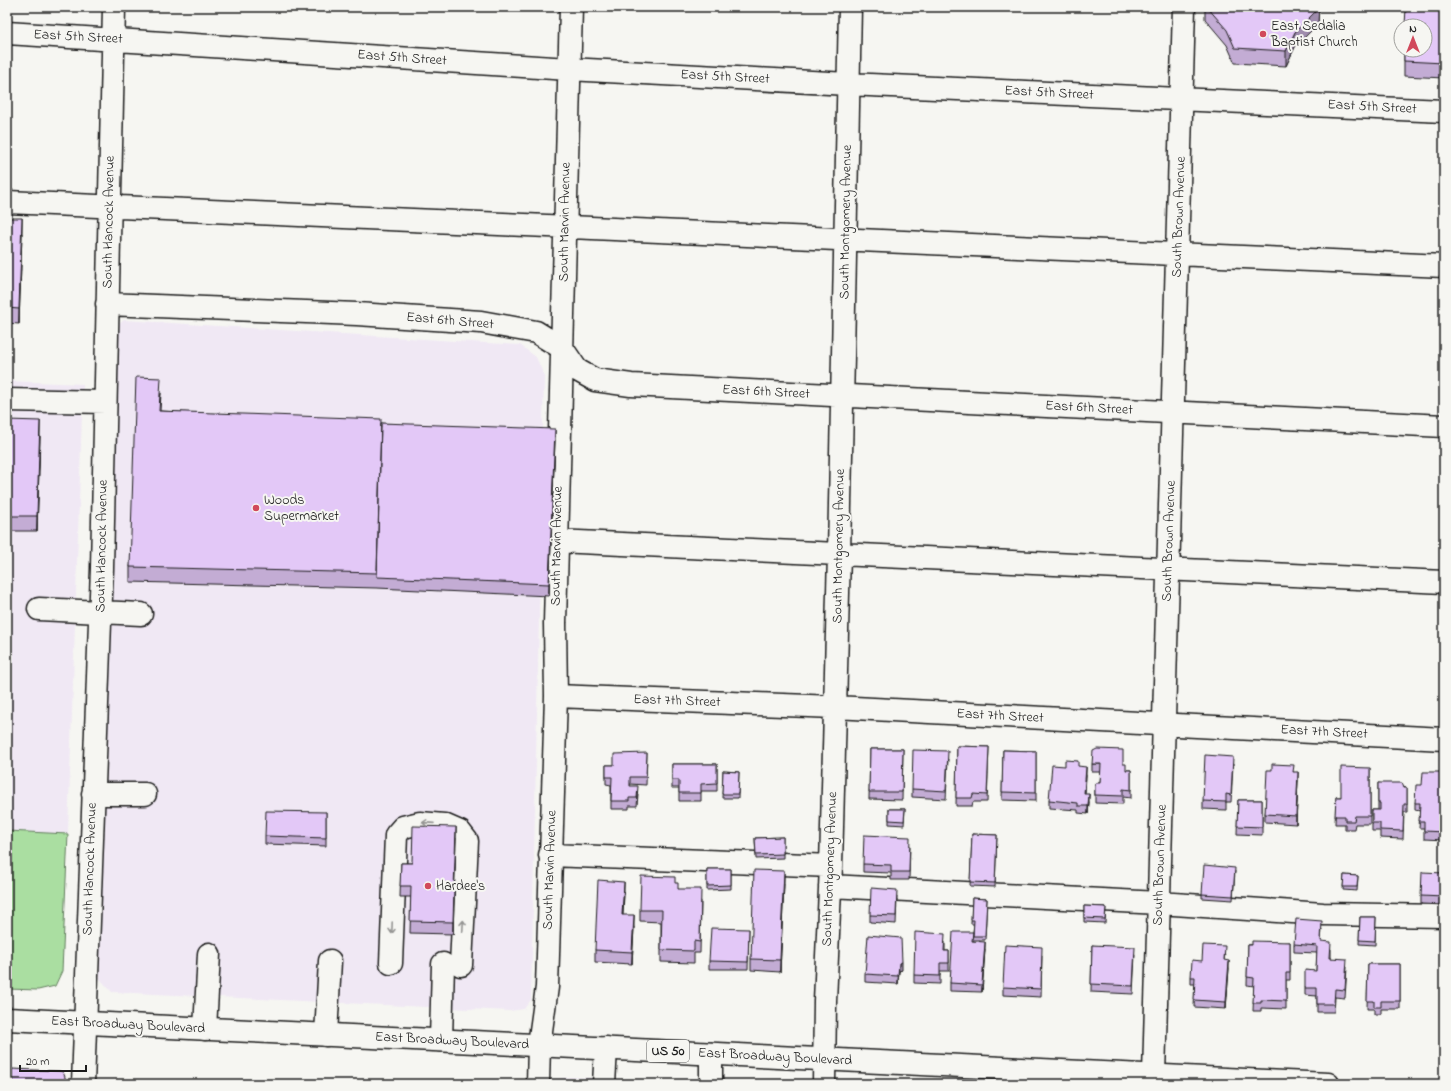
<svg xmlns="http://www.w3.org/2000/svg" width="1451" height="1091" font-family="'Indie Flower',sans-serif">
<rect width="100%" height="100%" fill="#f6f6f2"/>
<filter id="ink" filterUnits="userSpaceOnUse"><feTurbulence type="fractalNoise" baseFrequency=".025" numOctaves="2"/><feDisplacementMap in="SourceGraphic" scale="8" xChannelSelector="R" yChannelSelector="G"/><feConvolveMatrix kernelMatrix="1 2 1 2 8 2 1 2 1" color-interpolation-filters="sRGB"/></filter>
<g filter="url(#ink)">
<path fill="#f0e8f4" d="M124,320l396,25 16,12 8,18 -13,625 -7,9 -14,2 -398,-19 -12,-13 -2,-17 14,-632z
M7,381l76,3 -15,450 -61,-3z
M570,1077l132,7h-153l4,-4z"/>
<path fill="#aadea1" stroke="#637d5e" d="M7,831l61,3 -6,137 -7,15 -17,4 -31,-1z"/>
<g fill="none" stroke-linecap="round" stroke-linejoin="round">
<defs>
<path id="minor" d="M7,33l562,36 279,15 596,27
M7,202l1437,64
M107,304l250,10 124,8 55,10 26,16 15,22 18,10 36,5 813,41
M7,400l98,2
M557,541l887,41
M39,609l102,5
M556,696l279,11 609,32
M93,794h52
M550,855l281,11
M830,886l329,17 164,11 121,2
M391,963l5,-128 7,-8 17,-4 24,2 16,7 7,9 -6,124
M205,1029l4,-75
M326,1035l4,-74
M441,1040l2,-76
M711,1054v30
M1154,1075l30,-1068
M83,1084l19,-516 12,-561
M538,1084l1,-39 8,-58 9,-291 -1,-73 16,-616
M604,1084l2,-36
M824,1084l1,-83 6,-135 8,-312 11,-547"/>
<path id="highway" d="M7,1019l1321,65"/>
</defs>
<use href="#minor" stroke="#1c1c1c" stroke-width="25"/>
<use href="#highway" stroke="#1c1c1c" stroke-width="25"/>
<use href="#minor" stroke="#f6f6f2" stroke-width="22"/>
<use href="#highway" stroke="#f6f6f2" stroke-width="22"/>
</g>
<path fill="#c3acd4" stroke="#1c1c1c" d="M1205,7h114l-1,17 -23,23 -9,19 -51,-3 -8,-18 -22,-26z
M1444,7v71l-40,-2v-26z
M7,218l15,15 -3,91 -12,-1z
M161,393l-1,18 221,12 174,17 -6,156 -172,-8 -247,-6v-15z
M7,420l33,16 -3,95h-30z
M957,746l32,1 -2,55h-14l-1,4h-16z
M870,749h33l-1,51 -33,-1z
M1003,750l33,1v50l-34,-1z
M647,753l-1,32 -16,-1v2l8,8 -1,12h-8v3h-18v-24l-5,-1v-19h8z
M948,759l-2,40 -34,-2v-8z
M672,764h45v27h-16v10h-22v-13h-7z
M1092,764h31l3,6h5v28l-8,-1v7l-28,-1v-20h5l1,-11h-9z
M1233,764l-2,38h-5v8l-23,-1v-8z
M1065,766h13l8,9 -1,19 4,8 -1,12 -10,-1v-3l-29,-2v-8z
M1370,768v56h-15l-1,5h-9v-5h-10l1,-27h5z
M1272,770l22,2 4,8 -2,44 -31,-2v-8z
M723,771l16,1 -1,26h-16z
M1444,772v68l-20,-1v-11h-5l1,-17 -5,-1v-7l7,-18z
M1378,783l29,5v24h-3l-1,27 -23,-1v-7h-8v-21h6z
M1238,800h24v35l-25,-1z
M889,809h16l-1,16 -15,-1z
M326,812v34l-61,-2v-8z
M972,834l25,1 -2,52 -25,-1z
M783,837v21l-27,1 -1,-21z
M456,838l-3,96 -43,-1 1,-36h-11l1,-34h11z
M910,845l-1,35h-18v-7l-28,-1v-8z
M707,869h24v20l-24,1z
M1235,871l-2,29 -31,-2v-4z
M1444,873v32l-23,-1v-8z
M1344,875l14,1 -1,15 -14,-1z
M675,883l3,6 23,12 -1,52h-6v10l-33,-1v-40l-21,-1v-11z
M784,883l-4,89 -29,-2v-11z
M624,893l-1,22 11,12 -2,37 -37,-2v-12z
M897,897l-1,27 -26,-2v-7z
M972,898l15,1 -2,41h-12v1l12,8 -3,43 -32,-1v-8l23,-51 1,-8h-3z
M1084,906l22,1 -1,16 -21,-1z
M1360,917h16l-1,28 -16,-1z
M749,929l-1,40h-39v-8z
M1322,929l-1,12 10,8v9l16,9 -2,31 -10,-1 -1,15h-17v-16l-12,-1v-7l11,-17 1,-18 -23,-1v-8z
M945,942v9h4v20h-9v13l-26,-1v-8z
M1290,942v38h-4v29l-25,-1v3h-8l1,-25 -7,-1 1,-40z
M1092,945l43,9 -2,40 -42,-2z
M1225,954l-1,6 5,8 -3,41 -32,-2 1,-23h-4v-7l11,-16z
M1042,955l-1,42 -38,-2v-8z
M1368,964h32v45h-19v5h-7v-5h-7z
M902,970l-3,1 -1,13 -33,-2v-8z"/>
<path fill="#9f8cad" stroke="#1c1c1c" d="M1318,7h1l-1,17 -23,23 -9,19v-15l9,-19z
M22,218v15l-3,91v-15z
M40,421v15l-3,95v-15z
M555,429v11l-6,156v-12z
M1086,767v8l-2,27v-8z
M1298,772v8l-2,44v-8z
M1089,794v8l-1,12v-8z
M456,827v11l-3,96v-12z
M784,871v12l-4,89v-12z
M624,882v11l-2,33v-11z
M634,915v12l-2,37v-12z
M985,942v7l-3,43v-7z
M1229,961v7l-3,41v-7z
M902,962v8l-3,1 -1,13 1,-21z"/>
<path fill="#e3c8f7" stroke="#1c1c1c" d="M1207,7h111v2l-23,23 -9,19 -51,-3 -8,-18z
M1406,7h38v56l-40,-2v-11h21v-24h-20z
M7,218h15l-3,91 -12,-1z
M136,377l25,1 -2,33 222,8 -4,154 -247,-6z
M7,420l33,1 -3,95h-30z
M381,423l174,6 -6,155 -172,-7z
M957,746l32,1 -2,48 -14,-1 -1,4h-16z
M870,749h33l-1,43h-33z
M1097,749l26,1v14h3v6h5v20l-8,-1v7l-28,-1v-12h5l1,-19h-9l1,-13z
M913,750l35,1 -2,40 -34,-2z
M1003,750l33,1v42l-34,-1z
M647,753l-1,24h-16v9h8l-1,12h-8v3h-18l1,-24h-6v-12h8v-11z
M1205,755l28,2 -2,38 -5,-1v8l-23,-1z
M1065,760l13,1v5l8,1 -2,27h5l-1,12h-10v-3l-29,-3 3,-35 13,1z
M672,764h45v19l-16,1v9h-22v-13h-7z
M1272,764l22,1 -1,7h5l-2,44 -31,-2 2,-44h5z
M1341,767l29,1v48h-15l-1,5h-9v-5h-10l1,-19h5z
M723,771l16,1 -1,22h-16z
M1423,772h21v60l-20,-1v-10h-5l1,-18h-5l1,-18h6z
M1378,783h24l2,5h3v16h-3l-1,27 -23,-1v-7h-8v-13h8v-7h-2z
M1238,800h24v27l-25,-1z
M889,809h16l-1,12 -15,-1z
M266,811l60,1v26l-61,-2z
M413,826l43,1 -3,95 -43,-1 1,-35h-11l1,-23h11z
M972,834l25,1 -2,48 -25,-1z
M864,835l46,2 -1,35h-18v-7l-28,-1z
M783,837v17l-27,1 -1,-17z
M1204,865l31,3 -2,28 -31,-2z
M707,869h24v16l-24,1z
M754,870l30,1 -4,89 -29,-1z
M1422,872l22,1v24l-23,-1z
M1344,875l14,1 -1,11h-14z
M641,876l34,1v6h3v6h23l-1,53 -6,-1v10l-33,-1 1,-40h-22z
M598,880l26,2 -2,33h12l-2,37 -37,-2z
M871,888l26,2 -1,26 -26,-1z
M972,898l15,1 -2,37h-12l1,-16h-3z
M1084,906l22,1 -1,12 -21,-1z
M1360,917h16l-1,24 -16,-1z
M1296,919l26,2 -1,20 10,1 -1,16 17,1 -2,31 -10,-1 -1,15h-17v-16h-12v-18l11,1 1,-25 -23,-2z
M711,928l38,1 -1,33 -39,-1z
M915,932l30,2 -1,17h5v12h-9v13l-26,-1z
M953,932h20l-1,9 13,1 -3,43 -32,-2z
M868,935l33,3 1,24 -3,1 -1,13 -33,-2z
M1252,941l38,1v31h-4v28l-25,-1v3h-8l1,-25 -7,-1 1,-32h4z
M1005,945l37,2 -1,42 -38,-2z
M1092,945l43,2 -2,39 -42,-2z
M1203,945l22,1 -1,14 5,1 -3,41 -32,-2 1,-23h-4l1,-17 10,1z
M1368,964h32v37h-19v6h-7v-6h-7z
M12,1069l47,2 4,1 2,5v7h-53z"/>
<defs><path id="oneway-shaft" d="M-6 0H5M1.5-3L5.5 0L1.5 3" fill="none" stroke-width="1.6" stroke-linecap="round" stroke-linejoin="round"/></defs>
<g stroke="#949492">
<use href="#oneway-shaft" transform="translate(428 823) rotate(-176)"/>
<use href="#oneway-shaft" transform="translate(463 926) rotate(-87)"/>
<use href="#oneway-shaft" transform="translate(392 928) rotate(92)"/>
</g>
</g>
<g fill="#d1495b" stroke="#f6f6f2" stroke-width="1.5">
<circle cx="1263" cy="34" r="4"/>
<circle cx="256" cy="508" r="4"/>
<circle cx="428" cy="886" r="4"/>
</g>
<g text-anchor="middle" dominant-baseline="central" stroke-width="4" stroke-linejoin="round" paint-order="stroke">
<rect fill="#f6f6f2" stroke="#5d5d5c" stroke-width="1" x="647" y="1040" width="42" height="22" rx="3"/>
<g font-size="13" font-weight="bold" fill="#1c1c1c">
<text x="668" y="1051">US 50</text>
</g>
<g font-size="14" fill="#1c1c1c" stroke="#f6f6f2" text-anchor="start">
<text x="1271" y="26">East Sedalia<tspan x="1271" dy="16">Baptist Church</tspan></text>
<text x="264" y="500">Woods<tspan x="264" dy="16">Supermarket</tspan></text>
<text x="436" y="886">Hardee's</text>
</g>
<g font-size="14" fill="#1c1c1c" stroke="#f6f6f2">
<text transform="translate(78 37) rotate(3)">East 5th Street</text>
<text transform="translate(402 58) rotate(4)">East 5th Street</text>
<text transform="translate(725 77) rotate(3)">East 5th Street</text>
<text transform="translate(1049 93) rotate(3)">East 5th Street</text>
<text transform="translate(1372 107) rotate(3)">East 5th Street</text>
<text transform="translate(1179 217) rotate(-88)">South Brown Avenue</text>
<text transform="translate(109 222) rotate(-89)">South Hancock Avenue</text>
<text transform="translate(565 222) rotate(-89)">South Marvin Avenue</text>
<text transform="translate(846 222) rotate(-89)">South Montgomery Avenue</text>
<text transform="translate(450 321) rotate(5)">East 6th Street</text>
<text transform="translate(766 392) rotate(3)">East 6th Street</text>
<text transform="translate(1089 408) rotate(3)">East 6th Street</text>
<text transform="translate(1169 541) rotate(-88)">South Brown Avenue</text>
<text transform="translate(102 546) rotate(-89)">South Hancock Avenue</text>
<text transform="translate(557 546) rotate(-89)">South Marvin Avenue</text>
<text transform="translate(839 546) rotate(-89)">South Montgomery Avenue</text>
<text transform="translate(677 701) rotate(2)">East 7th Street</text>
<text transform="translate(1000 716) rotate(3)">East 7th Street</text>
<text transform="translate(1324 732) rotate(3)">East 7th Street</text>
<text transform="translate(1160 865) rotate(-88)">South Brown Avenue</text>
<text transform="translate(90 869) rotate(-88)">South Hancock Avenue</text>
<text transform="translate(830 869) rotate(-88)">South Montgomery Avenue</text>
<text transform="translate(550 870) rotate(-88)">South Marvin Avenue</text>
<text transform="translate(128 1025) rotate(3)">East Broadway Boulevard</text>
<text transform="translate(452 1041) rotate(3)">East Broadway Boulevard</text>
<text transform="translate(775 1057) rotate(3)">East Broadway Boulevard</text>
</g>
</g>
<rect width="1451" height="1091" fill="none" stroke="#f6f6f2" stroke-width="24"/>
<rect x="12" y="12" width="1427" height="1067" fill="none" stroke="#1c1c1c" stroke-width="1.5" filter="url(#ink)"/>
<g transform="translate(1413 38)"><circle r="19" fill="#f6f6f2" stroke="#9f9f9c"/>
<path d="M0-3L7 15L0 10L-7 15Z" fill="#d1495b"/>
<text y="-6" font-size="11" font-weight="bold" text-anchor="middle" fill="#1c1c1c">N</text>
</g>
<path d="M20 1065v6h66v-6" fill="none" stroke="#1c1c1c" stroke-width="2"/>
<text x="26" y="1065" font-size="12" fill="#1c1c1c" stroke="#f6f6f2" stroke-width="3" paint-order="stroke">20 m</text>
</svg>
